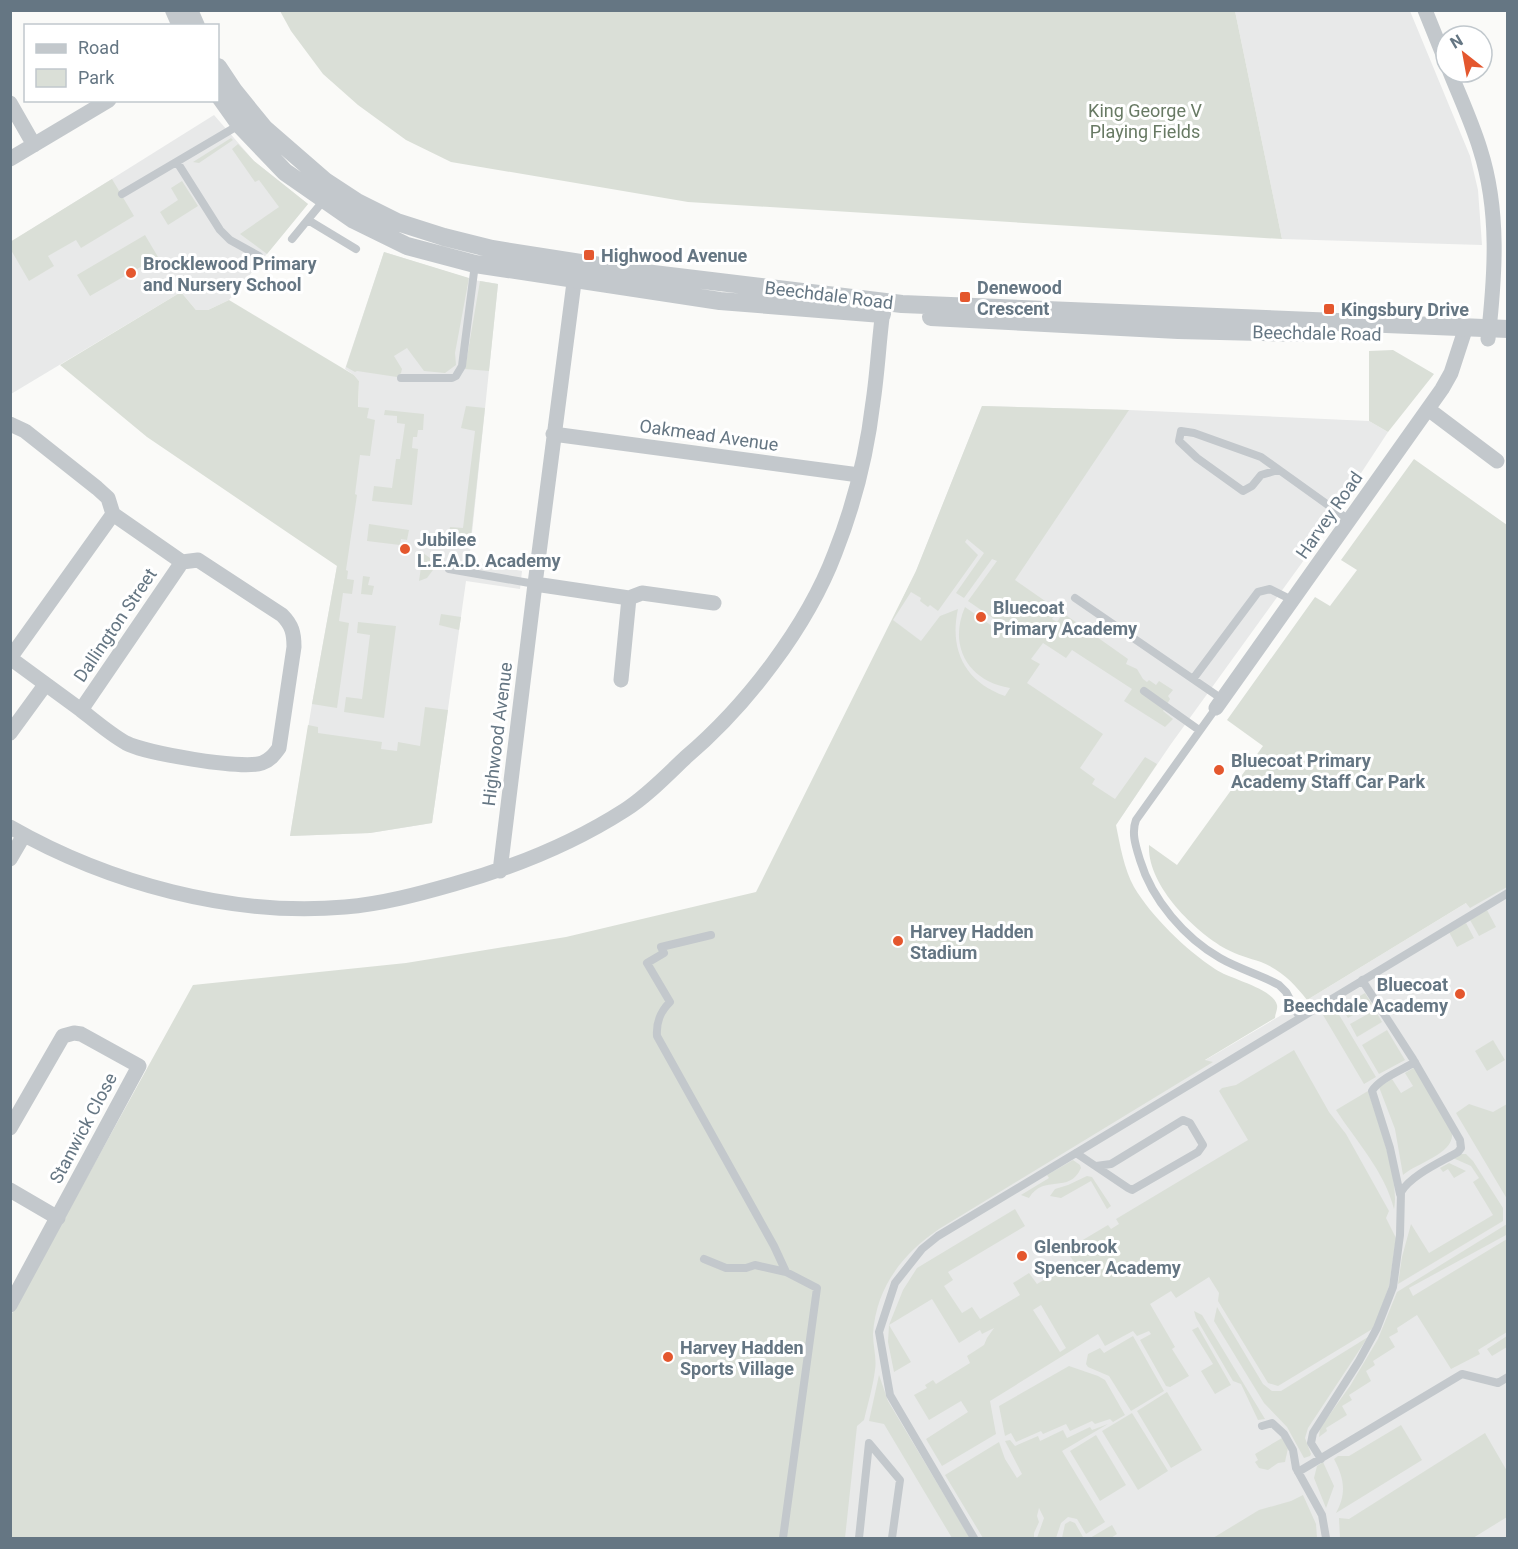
<svg xmlns="http://www.w3.org/2000/svg" width="1518" height="1549" font-family="Roboto,sans-serif">
<rect width="100%" height="100%" fill="#fafaf8"/>
<path fill="#e8e9e9" d="M1235,11h175l60,145 8,34 4,55 -200,-6z
M214,115l40,46 54,43 -79,96 -21,10h-12l-15,-18 -170,102v-152z
M384,252l90,28 24,4 -29,278 53,9 -2,18 -54,-8 -34,242 -62,10 -80,3 22,-132 25,-138 21,-156 1,-29 -5,-6 -9,-6z
M982,406l147,4 240,11 19,11 -84,128 -133,184 -55,81 -243,-165 43,-89z
M1507,878v660h-666l8,-74 34,-204 85,-60 339,-200z"/>
<path fill="#dadfd7" fill-rule="evenodd" d="M280,11h955l47,228 -594,-37 -237,-40 -45,-22 -48,-35 -35,-31 -32,-43z
M231,138l2,2 -34,23 -6,-1z
M238,144l16,17 54,43 -41,50 -27,-20 39,-27 -20,-27 -4,2 -23,-33z
M112,179l22,37 -53,32 -5,-8 -28,16 6,10 -25,15 -18,-31 -1,-8z
M182,181l16,25 -30,19 -8,-13 18,-12 -7,-12z
M145,235l13,22 -68,39 -13,-21z
M384,252l85,26 -14,75 1,12 -11,8 -21,-2 -17,-23 -13,8 8,13 -1,4 -4,4 -40,-6 -2,1 -9,-5z
M480,281l18,3 -9,87 -24,-2z
M181,292l15,18h12l21,-10 125,75 5,6 -1,26 11,1 -2,10 8,2 -5,36 -10,-1 -5,39 2,1 -11,75 2,1 -1,8 7,1 -2,14 -9,-1 -4,28 10,2 -12,85 -25,-4 25,-138 -190,-129 -87,-72z
M1393,350l41,24 -46,58 -19,-11v-70z
M466,406l19,2 -14,128 -22,-3 1,-6 13,1 12,-97 -14,-3z
M982,406l147,4 -114,170 43,30 -6,9 5,3 6,-9 65,46 -2,5 11,5 6,10 4,3 2,-2 7,5 3,-4 14,9 -5,6 2,3 -7,12 10,8 -8,8 -41,-26 8,-12 -60,-39 -6,8 -23,-15 -12,16 9,5 -13,19 76,51 -23,34 15,11 -3,5 23,15 30,-42 12,7 -41,61c4,20 8,44 18,62 18,30 51,62 81,82 14,10 58,19 62,36 1,4 -2,9 -2,13l-70,42 8,2 -274,167c-37,25 -63,59 -66,105 0,12 4,25 2,36 -2,17 -7,33 -11,50l-7,6 -12,112h-834v-223l182,-330 213,-22 160,-26 190,-45 160,-321zM967,539l17,14 -28,40 8,5 28,-39 5,2 -29,40 29,20 -5,5 -27,-19c-17,39 3,74 45,81l-5,8c-40,-14 -56,-46 -47,-87l-18,7 -19,25 -28,-21 18,-28 10,6 -1,3 8,6 2,-2 8,6 40,-56 -13,-13z
M385,410l39,4 -1,16h-5l-1,7h-4l-1,11 6,1 -6,56 -40,-4 2,-15 18,2 4,-29h4l5,-35 -8,-1v-7l-13,-1z
M1414,459l93,66v362l-37,21 -4,-5 -159,97c-13,-17 -26,-30 -46,-38 -12,-4 -24,-7 -35,-13 -32,-18 -79,-64 -77,-104l28,20 86,-119 -36,-26 88,-123 15,9 27,-36 -16,-10z
M369,524l40,6 -2,10 -6,-1 -1,6 -33,-4z
M423,553l7,5 3,12 -6,8 -8,3z
M363,576l7,1 -2,8 6,1 -2,9 -11,-1z
M441,614l20,3 -2,13 -20,-5z
M358,622l38,4 -12,92 -40,-6 2,-15 16,2 8,-64 -13,-2z
M425,707l23,3 -16,113 -62,10 -80,3 18,-111 10,2v6l64,9 -1,7 16,2 1,-9 22,4z
M1487,910l9,17 -17,9 -9,-16z
M1466,923l8,15 -17,9 -8,-15z
M1365,993l7,11 -24,14 -7,-11z
M1335,1008l41,69 -12,7 -41,-69z
M1375,1010l7,12 -25,15 -7,-13z
M1387,1030l18,30 -26,14 -17,-29z
M1493,1040l12,20 -18,11 -12,-20z
M1294,1050l35,62 17,22 43,77 -3,7 10,20 -7,48 -15,42 -96,58 -10,-3 -50,-82 1,-8 -10,-16 -33,21 -5,-7 -21,13 25,43 -3,2 17,27 -19,11 -4,-1 -26,-46 11,-6 -2,-3 -12,5 -4,-5 -28,15 -7,-12 -108,67 6,33 -54,32 -16,-27 42,-27 -7,-11 -32,19 -15,-25 13,-7 -2,-3 8,-5 3,4 34,-21 -3,-7 17,-11 3,-7 7,-10 -12,6 -2,-4 -21,13 -27,-44 -43,26 22,37 -17,10 -6,-30 1,-17 14,-35 14,-22 98,-59 10,17 -77,46 5,8 -9,6 18,27 10,-6 8,12 40,-24 -7,-12 16,-10 8,11 37,-22 -8,-12 42,-25 3,4 8,-5 -3,-5 132,-79 -29,-49 3,-3 14,-3zM1041,1305l25,43 -6,4 -27,-42z
M1415,1067l37,65c3,22 -34,30 -49,43l-8,-46 -16,-42 13,-8 9,14 12,-7 -8,-13z
M1368,1091c9,29 32,89 26,118 -9,-37 -38,-68 -58,-99z
M1469,1104l24,8 14,-8v95l-51,-86z
M1459,1154h7l7,7 30,47v13l-105,63 4,-27 9,-33 18,29 64,-38 -20,-33 6,-4 -8,-12 -18,-8z
M1073,1160l7,5 1,3c-12,27 -37,5 -52,30l-8,-3 28,-17 -2,-3z
M1449,1163l17,8 -12,7 -6,-9 -5,3 -3,-4z
M1087,1176l5,1 19,29 -4,3 -16,-28 -30,17 -11,-2 5,-7 13,-4z
M1507,1224v108l-29,18 2,4 -29,15 -34,-54 -20,13 1,4 -9,5 6,10 -22,14 2,4 -9,6 5,10 -22,14 3,5 -10,6 5,9 -21,13 1,3 -8,6 1,-9 30,-42 28,-47 19,-47zM1506,1235l1,4 -94,57 -4,-8z
M1217,1307l46,77 9,7h9l87,-54 -60,91 -3,10 6,16 -1,2 -6,2 -17,-31 -23,-24 -50,-82z
M1194,1311l8,4 63,104 -7,1 -17,-36 -8,-3 -37,-63z
M1198,1327l33,58 -16,9 -14,-23 12,-7 -21,-34z
M1133,1336l31,55 -33,20 -22,-35 -21,-9 -2,-3 2,-10 12,-6 4,5z
M1507,1336v11l-15,9 -5,-7z
M1069,1366l29,10 7,4 20,35 -12,7 -3,-3 -15,5 -3,-3 -22,10 -4,-7 -23,10 -2,-3 -25,11 -5,-9 -6,3 -6,-30z
M879,1375l9,26 82,137h-18l-68,-114 -15,-3z
M1167,1392l35,58 -31,18 -34,-57z
M1132,1413l36,58 -30,19 -36,-59z
M1108,1424l-46,27 43,71 -19,12 -9,-15 -9,-2 -7,6 -5,15h-19l7,-20 -5,-10 -2,8 2,6 -5,11v5h-51l-38,-63 54,-33 6,17 12,19 5,-4 -17,-33 5,-1 5,6 23,-10 2,5 23,-11 4,8 23,-11 2,3z
M1401,1425l21,35 -86,53c11,-20 8,-35 -2,-54l4,-3h11z
M1485,1433l22,38v46l-34,21h-133l-1,-20 10,1z
M1096,1435l30,50 -26,16 -30,-50z
M1282,1438l6,10 -3,14 -7,1 -10,7 -9,-2 -4,-6 3,-2 -3,-6z
M1323,1462l11,24 -8,22 -12,-30 3,-12z
M1303,1495l13,29 1,14h-104l46,-28 32,-9z
M1070,1521l5,2 8,14 -21,1 3,-14z
M1112,1525l5,9 -6,4h-21z"/>
<g fill="none" stroke-linecap="round" stroke-linejoin="round">
<path stroke="#c3c8cc" stroke-width="8" d="M177,162l43,68 10,10 29,16
M122,194l117,-69
M308,220l48,29
M292,239l32,-39
M401,378h51l4,-2 6,-10 13,-102
M1278,470l-17,5 -9,11 -9,5 -46,-33 -18,-17 2,-10 13,2 67,24 88,63
M449,569l86,15
M1075,598l147,101
M1193,679l65,-87 12,-3 22,11
M1144,691l55,39
M1216,708l-80,112c-5,13 0,27 4,40 12,40 45,78 80,98 19,11 41,17 59,27l7,7 14,26
M711,935l-50,12 3,6 -17,10 23,39c-10,10 -14,20 -13,34l117,210 12,26
M1076,1153l52,35 4,2 66,-38 5,-7 -13,-22 -7,-3 -72,44 -15,2
M1400,1194l-10,-46 -18,-57c7,-12 30,-21 43,-29
M704,1259l22,9h20l9,-3 31,7 31,16 -34,250
M1262,1426l10,-3 12,11 9,16 3,18 26,47 4,23
M1321,1459l-10,-16 2,-10 46,-72 18,-33 16,-41 7,-52 1,-43c10,-17 40,-30 57,-40l3,-4 -1,-8 -47,-81 -51,-79
M1298,1472l164,-98 36,9 10,-6
M859,1538l10,-95 31,37 -8,58
M974,1538l-84,-143 -11,-63 16,-49 27,-34 16,-13 570,-343"/>
<path stroke="#c3c8cc" stroke-width="15" d="M1425,10l21,52
M1450,72c10,25 22,51 30,77 20,62 15,127 8,190
M10,103l24,42
M10,159l99,-59
M1428,409l69,52
M10,424l15,7 72,57 11,10 5,16
M553,434l306,41
M535,584l94,14 13,-5 72,10
M10,658l103,-144 69,48 -101,148 -71,-52
M621,680l8,-82
M1216,708l226,-319 9,-16 15,-46
M81,710c14,11 29,24 45,33 19,10 116,27 136,20 8,-3 12,-8 17,-15l15,-101c0,-14 -2,-22 -12,-32l-84,-55 -16,2
M10,733l35,-48
M10,827c98,56 222,90 335,80 37,-3 74,-13 109,-23 61,-17 118,-40 171,-74 22,-14 42,-35 61,-53 60,-51 121,-130 149,-204 19,-48 32,-100 38,-151 5,-33 6,-66 11,-99
M10,859l14,-24
M500,871l35,-287 41,-317
M10,1128l53,-92 11,-3 7,1 58,32 -129,239
M10,1190l48,28"/>
<path stroke="#c3c8cc" stroke-width="18" d="M174,10l7,16
M189,10l7,16
M218,67l16,24 30,37 61,53 32,21 40,20 47,15 48,12 153,24 257,31 606,25
M218,94l22,31 45,47 69,48 53,26 68,18 245,37 162,13
M931,317l247,13 127,3"/>
</g>
<g fill="#e4572e" stroke="#fff" stroke-width="2">
<rect x="583" y="249" width="12" height="12" rx="3"/>
<circle cx="131" cy="273" r="6"/>
<rect x="959" y="291" width="12" height="12" rx="3"/>
<rect x="1323" y="303" width="12" height="12" rx="3"/>
<circle cx="405" cy="549" r="6"/>
<circle cx="981" cy="617" r="6"/>
<circle cx="1219" cy="770" r="6"/>
<circle cx="898" cy="941" r="6"/>
<circle cx="1460" cy="994" r="6"/>
<circle cx="1022" cy="1256" r="6"/>
<circle cx="668" cy="1357" r="6"/>
</g>
<g text-anchor="middle" dominant-baseline="central" stroke-width="6" stroke-linejoin="round" paint-order="stroke">
<g font-size="18" fill="#687a64" stroke="#fff">
<text x="1145" y="110">King George V<tspan x="1145" dy="21">Playing Fields</tspan></text>
</g>
<g font-size="18" font-weight="bold" fill="#657683" stroke="#fff" text-anchor="start">
<text x="601" y="255">Highwood Avenue</text>
<text x="143" y="263">Brocklewood Primary<tspan x="143" dy="21">and Nursery School</tspan></text>
<text x="977" y="287">Denewood<tspan x="977" dy="21">Crescent</tspan></text>
<text x="1341" y="309">Kingsbury Drive</text>
<text x="417" y="539">Jubilee<tspan x="417" dy="21">L.E.A.D. Academy</tspan></text>
<text x="993" y="607">Bluecoat<tspan x="993" dy="21">Primary Academy</tspan></text>
<text x="1231" y="760">Bluecoat Primary<tspan x="1231" dy="21">Academy Staff Car Park</tspan></text>
<text x="910" y="931">Harvey Hadden<tspan x="910" dy="21">Stadium</tspan></text>
<text x="1448" y="984" text-anchor="end">Bluecoat<tspan x="1448" dy="21">Beechdale Academy</tspan></text>
<text x="1034" y="1246">Glenbrook<tspan x="1034" dy="21">Spencer Academy</tspan></text>
<text x="680" y="1347">Harvey Hadden<tspan x="680" dy="21">Sports Village</tspan></text>
</g>
<g font-size="18" fill="#657683" stroke="#fff">
<text transform="translate(829 295) rotate(7)">Beechdale Road</text>
<text transform="translate(1317 333) rotate(1)">Beechdale Road</text>
<text transform="translate(709 435) rotate(8)">Oakmead Avenue</text>
<text transform="translate(1329 515) rotate(-55)">Harvey Road</text>
<text transform="translate(115 625) rotate(-56)">Dallington Street</text>
<text transform="translate(497 734) rotate(-83)">Highwood Avenue</text>
<text transform="translate(83 1128) rotate(-62)">Stanwick Close</text>
</g>
</g>
<rect width="1518" height="1549" fill="none" stroke="#657683" stroke-width="24"/>
<rect x="24" y="24" width="195" height="78" fill="#ffffff" stroke="#c1c8cd" stroke-width="1.5"/>
<rect x="36" y="44" width="30" height="9" fill="#c3c8cc" stroke="#c1c8cd" stroke-width="1.5"/>
<text x="78" y="54" font-size="18" fill="#657683">Road</text>
<rect x="36" y="69" width="30" height="18" fill="#dadfd7" stroke="#c1c8cd" stroke-width="1.5"/>
<text x="78" y="84" font-size="18" fill="#657683">Park</text>
<g transform="translate(1464 54) rotate(329)"><circle r="28" fill="#ffffff" stroke="#c1c8cd" stroke-width="1.5"/>
<path d="M0-4.5L10 22L0 15L-10 22Z" fill="#e4572e"/>
<text y="-9" font-size="16" font-weight="bold" text-anchor="middle" fill="#657683">N</text>
</g>
</svg>
